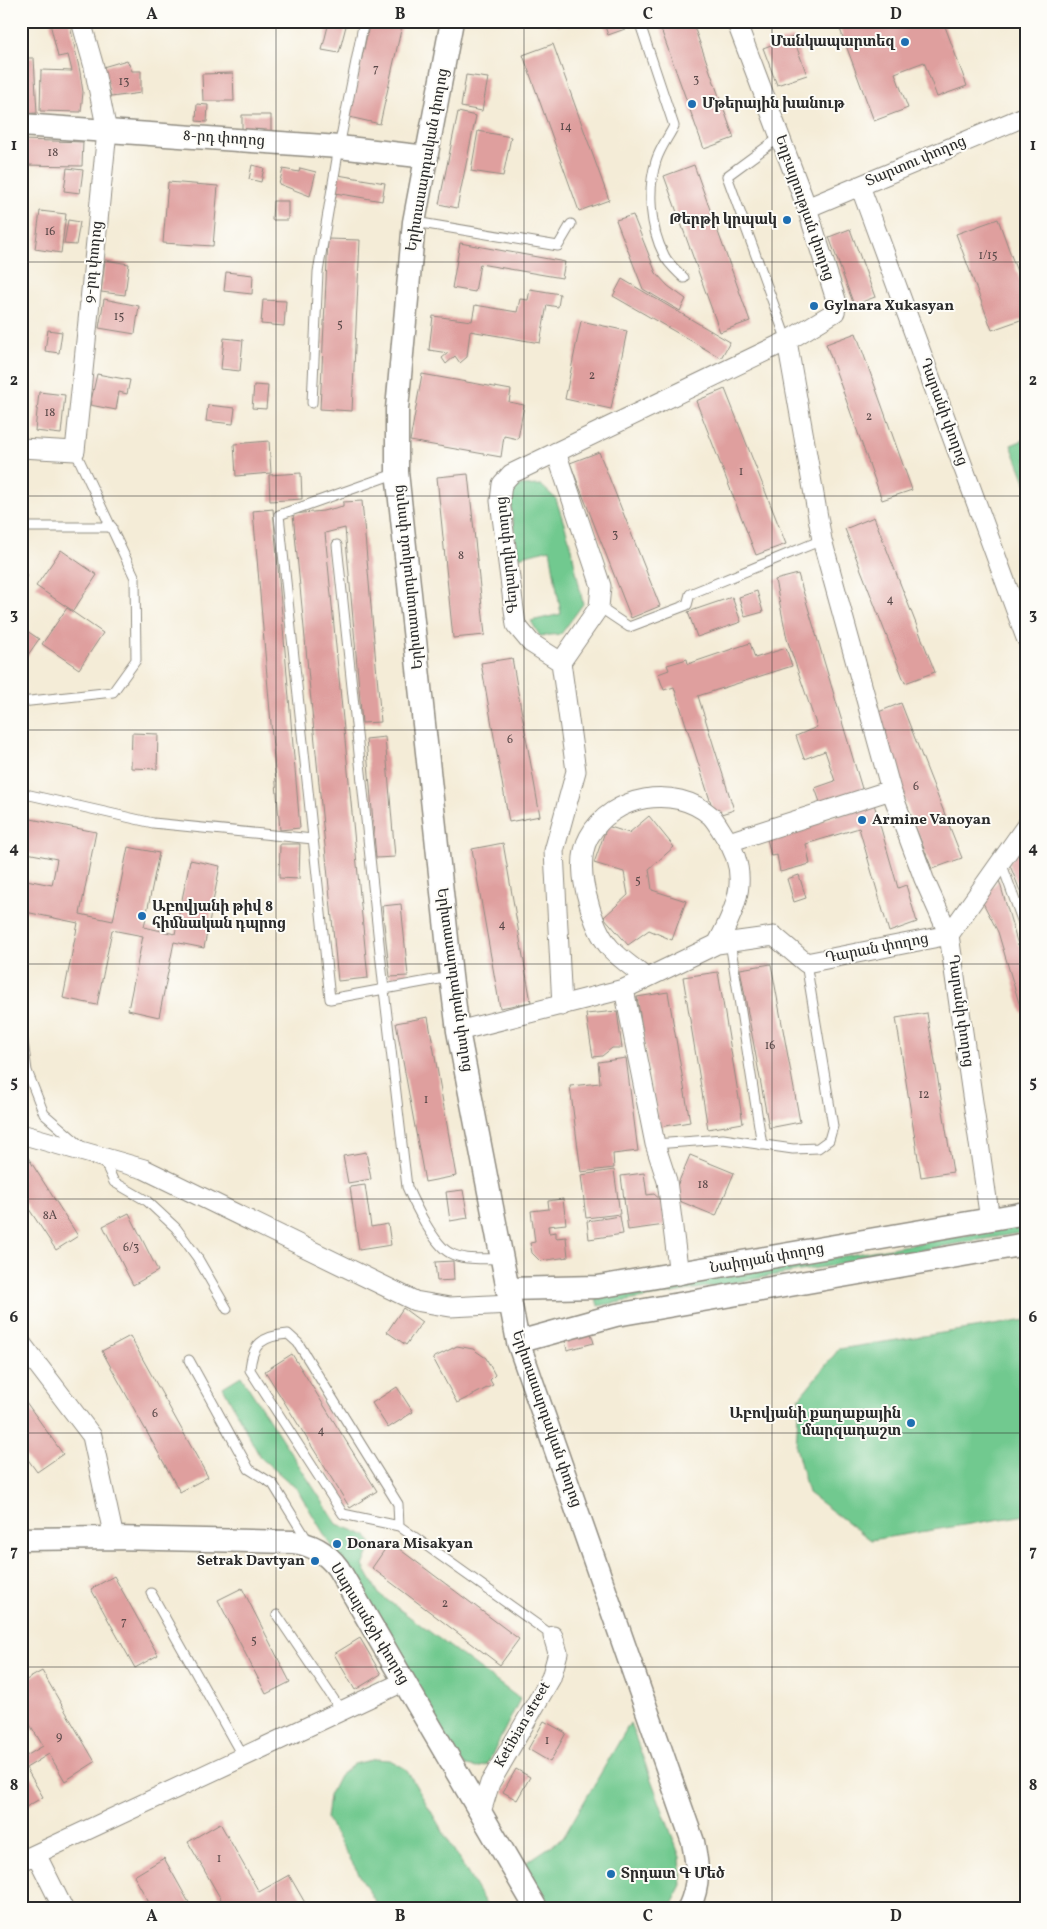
<svg xmlns="http://www.w3.org/2000/svg" width="1047" height="1929" font-family="Vollkorn,'Noto Serif Armenian',serif">
<rect width="100%" height="100%" fill="#fdfcf7"/>
<filter id="ink" filterUnits="userSpaceOnUse"><feTurbulence type="fractalNoise" baseFrequency=".02" numOctaves="2"/><feDisplacementMap in="SourceGraphic" scale="10" xChannelSelector="R" yChannelSelector="G"/><feConvolveMatrix kernelMatrix="1 2 1 2 8 2 1 2 1" color-interpolation-filters="sRGB"/></filter>
<filter id="wash" filterUnits="userSpaceOnUse"><feTurbulence type="fractalNoise" baseFrequency=".0096" numOctaves="4" result="noise"/><feDisplacementMap in="SourceGraphic" scale="20" xChannelSelector="R" yChannelSelector="G"/><feGaussianBlur stdDeviation="1.12" result="paint"/><feColorMatrix in="noise" values="0 0 0 0 0 0 0 0 0 0 0 0 0 0 0 0 0 1.4 0 .05"/><feComposite in="paint" operator="in"/></filter>
<g filter="url(#wash)">
<rect width="100%" height="100%" fill="#f4ecd7"/>
<path fill="#71c98f" stroke="#4e7a5d" d="M1026,439v45l-15,-39z
M541,485l15,14 14,43 13,62 -22,30 -21,2 -9,-15 30,-7 -11,-65 -32,8 -8,-58 6,-13z
M1026,1225v7l-428,74 -2,-8z
M1026,1320v195l-155,25 -63,-47 -12,-46 3,-49 40,-49z
M241,1376l96,148 30,12 5,8 -9,22 16,28 141,105 -33,66 -10,3 -11,-2 -15,-20 -154,-257 -37,-32 -37,-70z
M630,1723l50,134 2,28 -12,23h-122l-24,-44 39,-26z
M375,1759l15,1 16,9 82,139h-109l-53,-90 3,-22 10,-20 15,-12z"/>
<g id="blocks">
<path fill="#df9f9e" d="M58,21h11l11,51 3,20 -2,20 -41,-1 1,-41 31,1 -4,-16 -10,2 -8,-34z
M370,21h33l-23,103 -31,-7z
M556,21h15l-13,5z
M603,21h19l3,8 -17,6z
M658,21h34l42,117 -30,11z
M837,21h39l2,5 14,-5h51l24,65 -30,11 -13,-35 -29,11 13,35 -34,13z
M329,22l17,4 -7,27 -17,-3z
M793,37l14,38 -30,10 -14,-37z
M553,44l56,156 -30,11 -56,-156z
M21,58h13l3,55 -16,1z
M127,60l5,11h9v22l-30,4 -8,-30z
M233,73l1,28h-31l-1,-27z
M466,75l22,3 -6,33 -21,-4z
M197,104l11,1 -1,17 -11,-1z
M458,112l18,4 -19,92 -18,-4z
M242,115h29v19h-29z
M478,131l33,6 -8,39 -32,-5z
M23,140l60,2 -1,24 -59,-1z
M252,165l12,3 -3,14 -12,-3z
M694,165l56,156 -30,11 -56,-156z
M67,168l16,2 -3,23 -16,-2z
M300,168l16,4 -6,24 -31,-12 4,-15 16,3z
M338,175l47,8 -3,18 -47,-8z
M168,182l50,4 -5,60 -50,-3z
M273,201h15v19h-16z
M40,211l26,3 -5,39 -26,-4z
M633,215l23,58 12,13 18,13 -6,12 -37,-22 -27,-69z
M998,219l22,61 6,-2v40l-34,12 -36,-96z
M68,220l12,2 -4,23 -12,-1z
M850,229l25,68 -21,8 -25,-68z
M328,239l32,1 -8,171 -32,-2z
M460,243l105,19 -3,16 -82,-14 -5,28 -23,-4z
M105,260l24,4 -4,31 -24,-3z
M226,272l27,3 -1,19 -28,-3z
M622,279l108,63 -9,16 -108,-62z
M530,289l30,5 -2,13 -11,-2 -7,38 -70,-12 -3,26 -7,6 -5,-7 -9,8 -4,-6 6,-5 -19,-3 4,-34 39,5 3,-16 42,7 3,-13 8,1z
M104,299l35,7 -4,28 -36,-6z
M263,300l23,1 -2,25 -23,-2z
M581,321l46,10 -16,78 -46,-10z
M48,330l14,2 -3,21 -14,-2z
M856,333l56,157 -30,10 -56,-156z
M224,338l19,2 -3,31 -19,-2z
M97,374l33,6 -3,14 -8,-2 -3,18 -26,-5z
M422,374l89,16 -2,12 15,3 -6,34 -14,-3 -3,21 -91,-16z
M254,385l14,1 -2,23 -14,-1z
M725,389l61,155 -30,11 -60,-154z
M39,392l26,3 -4,39 -26,-3z
M208,405l27,3 -2,16 -27,-3z
M269,441l2,32 -35,3 -2,-32z
M599,452l61,154 -29,12 -61,-155z
M301,473l1,26 -32,2 -1,-26z
M468,474l17,161 -32,3 -16,-161z
M362,501l19,221 -19,1 -17,-195 -20,5 43,445 -30,3 -45,-467 30,-3 20,-5v-4z
M273,509l27,319 -20,2 -27,-319z
M874,517l61,155 -30,11 -60,-154z
M61,550l36,25 -24,36 -37,-25z
M21,572l6,4 -6,8z
M798,574l65,218 -42,13 -6,-17 20,-7 -10,-30 -21,8 -8,-23 21,-9 -30,-88 -12,-59z
M757,591l6,21 -18,5 -6,-20z
M732,597l9,25 -44,15 -9,-25z
M67,608l36,25 -24,36 -37,-25z
M21,627l18,12 -18,26z
M750,643l5,15 31,-10 6,18 -94,30 36,114 -19,6 -41,-129 -10,3 -6,-16 11,-4 -2,-5 20,-6 1,5z
M512,658l28,158 -31,6 -28,-159z
M901,703l61,155 -30,11 -61,-154z
M132,733l26,1 -1,35 -26,-1z
M385,737l10,120 -19,1 -10,-119z
M874,804l24,84 8,-3 11,37 -28,10 -30,-104 -53,16 4,20 -30,8 -3,-17 -6,1 -4,-18z
M649,816l25,31 -25,22 3,21 34,11 -14,39 -23,-10 -21,15 -24,-28 24,-22 -4,-23 -30,-9 13,-37 22,7z
M21,817l75,15 -16,82 33,7 15,-74 31,6 -15,74 31,7 15,-74 30,6 -16,82 -30,-6 -15,75 -31,-7 15,-74 -31,-6 -15,75 -34,-7 15,-75 -57,-12v-32l31,6 5,-26 -30,-6 -6,24z
M503,843l28,159 -31,6 -28,-159z
M1026,843v63l-17,-43 11,-16z
M280,844h20l-1,35 -20,-1z
M799,875l7,23 -12,4 -7,-23z
M999,880l19,65h4l4,10v57l-4,1 -24,-81 -17,-33z
M401,904l7,72 -18,1 -8,-71z
M771,964l29,158 -31,6 -29,-159z
M718,972l25,151 -35,6 -25,-152z
M668,992l22,130 -31,5 -22,-130z
M617,1011l5,37h-10l-10,8 -9,1 -7,-43z
M927,1013l26,159 -32,5 -25,-159z
M428,1017l28,159 -31,6 -29,-159z
M626,1058l12,93 -25,3 1,14 -33,4 -11,-86 30,-3 -2,-21z
M366,1152l5,27 -23,4 -5,-27z
M690,1155l44,18 -18,43 -44,-18z
M27,1156l51,80 -22,14 -35,-53v-37z
M614,1170l6,44 -34,4 -5,-43z
M644,1173l3,22 7,-1 8,7 3,24 -37,5 -7,-54z
M365,1185l6,42 17,-3 3,21 -32,5 -9,-63z
M463,1190l5,28 -18,3 -4,-29z
M563,1199l3,25 -18,2 1,7 7,-1v6l10,-1 2,20 -28,4 -8,-8 -2,-10 5,-1 -4,-31 18,-2 -1,-8z
M129,1213l29,58 -25,14 -30,-59z
M620,1216l3,18 -34,5 -2,-18z
M453,1261l1,19 -17,1 -2,-19z
M403,1308l19,14 -16,23 -19,-13z
M590,1330l4,13 -27,7 -3,-13z
M130,1336l78,141 -28,15 -78,-141z
M457,1346l16,3 13,9 9,17 -5,5 3,5 -36,18 -24,-45z
M292,1354l85,137 -27,17 -85,-137z
M397,1387l16,25 -25,16 -16,-25z
M21,1395l42,59 -26,18 -16,-22z
M390,1542l129,97 -19,26 -128,-97z
M114,1576l44,79 -23,13 -44,-79z
M242,1588l48,94 -24,12 -48,-94z
M360,1638l21,36 -26,16 -21,-36z
M42,1671l53,91 -30,19 -16,-27 -23,14 17,29 -22,13v-51l22,-13 -14,-23 -8,5v-45z
M544,1721l22,12 -16,29 -22,-13z
M516,1769l14,8 -13,23 -14,-8z
M220,1823l39,69 30,-17 19,33h-44l-3,-5 -7,5h-28l-38,-66z
M164,1858l28,50h-40l-18,-32z"/>
</g>
</g>
<g filter="url(#ink)">
<use href="#blocks" fill-opacity="0" stroke="#908c81" stroke-width="1"/>
<g fill="none" stroke-linecap="round" stroke-linejoin="round">
<defs>
<path id="service" d="M639,21l35,105c-6,12 -14,22 -18,35 -9,29 -6,67 8,94 4,9 13,16 20,23
M780,137l-53,39 60,165
M415,222l143,24 13,-22
M312,403l6,-131 21,-125 25,-126
M397,473l-118,42 51,484 120,-22
M21,527h91
M337,545l47,445 23,197c7,16 27,58 43,66 14,8 34,5 50,6
M599,607l30,20 58,-22 3,-11 132,-54
M21,702l92,-10 23,-32 -1,-82 -60,-127
M21,793l132,30 160,16
M1001,862l25,69
M730,942l32,203
M21,1027l6,44 17,43 37,32
M655,1144l68,-5 70,10 25,-1 11,-8 4,-14 -27,-163
M103,1158l11,24 33,19 29,27 21,29 30,52
M189,1360l60,109 24,15 35,57
M399,1526l-1,-22 -100,-161 -10,-9c-26,2 -36,10 -38,36l93,144 56,12 154,110
M151,1593l92,164
M277,1615l64,95"/>
<path id="minor" d="M860,186l166,452
M807,208l219,-92
M21,448l54,3 32,-320 -13,-64 -13,-46
M556,452l45,134 -2,21 -38,55
M729,842l162,-52
M645,977c-11,-9 -25,-18 -35,-29 -11,-13 -18,-32 -22,-48 -6,-19 -9,-45 1,-63 23,-42 86,-53 122,-21 5,5 9,13 13,19 27,38 14,71 -7,109
M624,989l31,155 12,37 12,94
M562,1006l-8,-155 22,-80 -15,-109 -30,-19 -15,-18 -16,-124 2,-17 9,-10 276,-133 48,-29 2,-9 -30,-95 -71,-187
M458,1031l166,-42 93,-45 57,-8 32,27 143,-28 -25,-56 -33,-89 -69,-250 -35,-199
M21,1134l123,35 271,132 35,6 60,-3
M990,1220l-41,-285 77,-109
M21,1343l71,93 22,102
M481,1812l9,-29 61,-105 7,-25 -5,-17
M36,1854l27,54
M21,1861l382,-179"/>
<path id="tertiary" d="M452,21l-38,201 -17,187v63l54,504 7,55 60,311 175,500c5,25 7,42 -4,66
M21,125l318,22 88,10
M507,1289l91,-2 428,-74
M518,1342l98,-27 410,-71
M21,1539l93,-1 179,4c19,2 33,10 45,26l198,340"/>
</defs>
<use href="#service" stroke="#908c81" stroke-width="11"/>
<use href="#minor" stroke="#908c81" stroke-width="21"/>
<use href="#tertiary" stroke="#908c81" stroke-width="25"/>
<use href="#service" stroke="#fff" stroke-width="9"/>
<use href="#minor" stroke="#fff" stroke-width="19"/>
<use href="#tertiary" stroke="#fff" stroke-width="22"/>
</g>
</g>
<path fill="none" stroke="#2b2b2b" stroke-width="1" stroke-opacity="0.55" d="M276,21v1887M524,21v1887M772,21v1887M21,262h1005M21,496h1005M21,730h1005M21,964h1005M21,1199h1005M21,1433h1005M21,1667h1005"/>
<g fill="#1f6fb2" stroke="#fdfcf7" stroke-width="2">
<circle cx="905" cy="42" r="5"/>
<circle cx="692" cy="104" r="5"/>
<circle cx="787" cy="220" r="5"/>
<circle cx="814" cy="306" r="5"/>
<circle cx="862" cy="820" r="5"/>
<circle cx="142" cy="916" r="5"/>
<circle cx="911" cy="1423" r="5"/>
<circle cx="337" cy="1544" r="5"/>
<circle cx="315" cy="1561" r="5"/>
<circle cx="611" cy="1874" r="5"/>
</g>
<g text-anchor="middle" dominant-baseline="central" stroke-width="4" stroke-linejoin="round" paint-order="stroke">
<g font-size="12" fill="#584848">
<text x="376" y="69">7</text>
<text x="696" y="80">3</text>
<text x="124" y="82">13</text>
<text x="566" y="127">14</text>
<text x="53" y="153">18</text>
<text x="50" y="232">16</text>
<text x="988" y="256">1/15</text>
<text x="119" y="317">15</text>
<text x="340" y="325">5</text>
<text x="592" y="376">2</text>
<text x="50" y="413">18</text>
<text x="869" y="417">2</text>
<text x="741" y="472">1</text>
<text x="615" y="535">3</text>
<text x="461" y="556">8</text>
<text x="890" y="600">4</text>
<text x="510" y="740">6</text>
<text x="916" y="787">6</text>
<text x="638" y="881">5</text>
<text x="502" y="925">4</text>
<text x="770" y="1046">16</text>
<text x="924" y="1095">12</text>
<text x="426" y="1100">1</text>
<text x="703" y="1185">18</text>
<text x="50" y="1216">8А</text>
<text x="131" y="1248">6/3</text>
<text x="155" y="1414">6</text>
<text x="321" y="1431">4</text>
<text x="445" y="1604">2</text>
<text x="124" y="1622">7</text>
<text x="254" y="1641">5</text>
<text x="59" y="1737">9</text>
<text x="547" y="1741">1</text>
<text x="219" y="1859">1</text>
</g>
<g font-size="15" font-weight="bold" fill="#2b2b2b" stroke="#fdfcf7" text-anchor="start">
<text x="895" y="42" text-anchor="end">Մանկապարտեզ</text>
<text x="702" y="104">Մթերային խանութ</text>
<text x="777" y="220" text-anchor="end">Թերթի կրպակ</text>
<text x="824" y="306">Gylnara Xukasyan</text>
<text x="872" y="820">Armine Vanoyan</text>
<text x="152" y="907">Աբովյանի թիվ 8<tspan x="152" dy="17">հիմնական դպրոց</tspan></text>
<text x="901" y="1414" text-anchor="end">Աբովյանի քաղաքային<tspan x="901" dy="17">մարզադաշտ</tspan></text>
<text x="347" y="1544">Donara Misakyan</text>
<text x="305" y="1561" text-anchor="end">Setrak Davtyan</text>
<text x="621" y="1874">Տրդատ Գ Մեծ</text>
</g>
<g font-size="15" fill="#2b2b2b" stroke="#fdfcf7">
<text transform="translate(224 139) rotate(4)">8-րդ փողոց</text>
<text transform="translate(428 160) rotate(-80)">Երիտասարդական փողոց</text>
<text transform="translate(916 162) rotate(-23)">Տարտու փողոց</text>
<text transform="translate(804 208) rotate(71)">Եղբայրության փողոց</text>
<text transform="translate(94 262) rotate(-84)">9-րդ փողոց</text>
<text transform="translate(943 412) rotate(70)">Դարանի փողոց</text>
<text transform="translate(508 555) rotate(-96)">Գեղարդի փողոց</text>
<text transform="translate(409 577) rotate(-96)">Երիտասարդական փողոց</text>
<text transform="translate(877 949) rotate(-11)">Դարան փողոց</text>
<text transform="translate(454 980) rotate(82)">Երիտասարդական փողոց</text>
<text transform="translate(960 1011) rotate(82)">Դարանի փողոց</text>
<text transform="translate(767 1259) rotate(-10)">Նաիրյան փողոց</text>
<text transform="translate(546 1419) rotate(71)">Երիտասարդական փողոց</text>
<text transform="translate(369 1624) rotate(59)">Սարալանջի փողոց</text>
<text transform="translate(523 1725) rotate(-60)">Ketibian street</text>
</g>
</g>
<rect width="1047" height="1929" fill="none" stroke="#fdfcf7" stroke-width="55"/>
<rect x="28" y="28" width="992" height="1874" fill="none" stroke="#2b2b2b" stroke-width="2"/>
<g font-size="16" text-anchor="middle" font-weight="bold" fill="#2b2b2b">
<text x="152" y="19">A</text>
<text x="400" y="19">B</text>
<text x="648" y="19">C</text>
<text x="896" y="19">D</text>
<text x="14" y="150">1</text>
<text x="1033" y="150">1</text>
<text x="14" y="385">2</text>
<text x="1033" y="385">2</text>
<text x="14" y="619">3</text>
<text x="1033" y="619">3</text>
<text x="14" y="853">4</text>
<text x="1033" y="853">4</text>
<text x="14" y="1087">5</text>
<text x="1033" y="1087">5</text>
<text x="14" y="1322">6</text>
<text x="1033" y="1322">6</text>
<text x="14" y="1556">7</text>
<text x="1033" y="1556">7</text>
<text x="14" y="1790">8</text>
<text x="1033" y="1790">8</text>
<text x="152" y="1921">A</text>
<text x="400" y="1921">B</text>
<text x="648" y="1921">C</text>
<text x="896" y="1921">D</text>
</g>
</svg>
